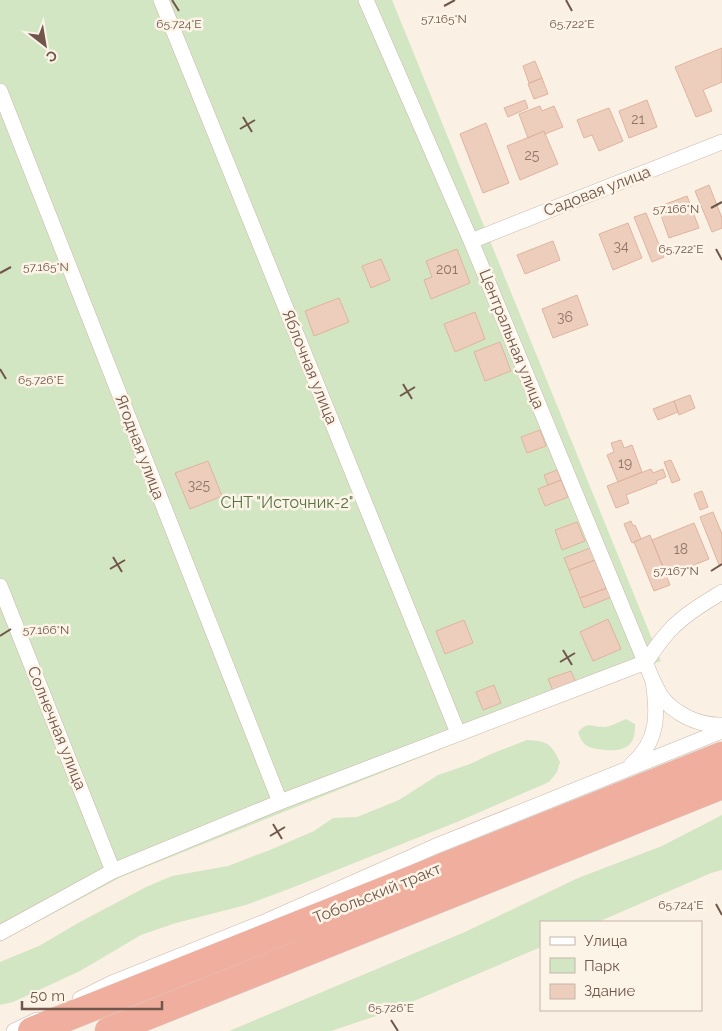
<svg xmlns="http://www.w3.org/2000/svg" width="722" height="1031" font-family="Raleway,sans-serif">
<rect width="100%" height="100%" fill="#faf0e3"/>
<path fill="#d3e6c3" d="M0,0h392l269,661 -540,216 -121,65z
M626,719l9,5c1,21 -9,28 -30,26 -15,-2 -22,-2 -27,-18 11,-11 12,-5 25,-5 7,0 16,-5 23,-8z
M527,740c20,1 24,3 33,22l-3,10 -8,10 -92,40 -163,65 -48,18 -70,18 -35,12 -61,36 -67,31 -13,3v-43l39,-16 39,-23 68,-36 26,-11 56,-10 42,-16 44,-19 19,-13 24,-1 42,-17 39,-25 32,-11 21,-10z
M722,815v55l-11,3 -113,49h-57v25l-153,65 -57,19h-102l236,-99 113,-54 84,-32z"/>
<path fill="#edcebc" stroke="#dfb49e" d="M722,48v34l-19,8 9,21 -16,6 -21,-50z
M535,61l7,17 -13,5 -6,-17z
M542,78l6,16 -14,5 -6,-15z
M525,100l3,8 -20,9 -4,-9z
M647,100l10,27 -28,11 -10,-27z
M540,106l2,5 12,-5 9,21 -18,7 -1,-3 -16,7 -9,-24z
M609,108l14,33 -24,10 -7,-16 -8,3 -7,-18z
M486,123l23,60 -26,10 -23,-59z
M544,131l14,33 -38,16 -13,-34z
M709,185l13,33v10l-10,4 -17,-41z
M687,196l12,32 -30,10 -11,-31z
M646,213l18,44 -12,5 -18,-45z
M628,223l14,35 -29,12 -14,-36z
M553,241l7,19 -35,14 -8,-19z
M457,249l13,34 -39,16 -7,-19 8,-3 -6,-16z
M381,259l9,21 -19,8 -9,-22z
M577,295l11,30 -35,13 -11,-29z
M339,298l10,24 -35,14 -9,-25z
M475,312l10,27 -30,13 -11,-28z
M500,342l11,29 -26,10 -11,-29z
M690,395l5,13 -16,7 -5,-14z
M674,401l4,11 -20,8 -5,-11z
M540,430l6,16 -19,7 -6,-16z
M621,440l3,8 8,-3 10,27 -24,10 -11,-27 7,-3 -3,-9z
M671,460l9,20 -8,3 -8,-21z
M208,461l14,35 -32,13 -15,-36z
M651,469l2,4 10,-4 3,8 -10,4 1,2 -31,12 3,8 -13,5 -9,-22z
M557,470l4,10 -13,5 -4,-10z
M561,480l7,17 -23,9 -7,-17z
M702,491l6,16 -8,3 -6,-16z
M713,512l9,22v30l-3,1 -19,-48z
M631,521l2,5 2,-1 6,14 -9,4 -8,-19z
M577,522l8,19 -23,9 -7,-20z
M694,523l15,36 -42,17 -15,-36z
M650,535l20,50 -16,6 -20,-49z
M593,547l5,12 -29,11 -5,-12z
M595,560l11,28 -26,10 -11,-28z
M610,587l4,9 -30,12 -4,-10z
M608,619l13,30 -28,12 -13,-29z
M464,620l9,23 -28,11 -9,-23z
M571,671l5,11 -23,9 -5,-12z
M494,685l7,18 -18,7 -7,-18z"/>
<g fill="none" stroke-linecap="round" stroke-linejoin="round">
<defs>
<path id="street" d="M161,0l297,733
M366,0l105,241 182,440
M0,91l280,711
M471,241l251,-99
M0,586l113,285
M632,764c27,-23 26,-51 21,-83 2,4 5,9 7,14 14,19 39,31 62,30
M0,933l113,-62 167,-69 366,-140c7,-11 15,-22 24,-32 14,-15 34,-27 52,-38
M80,999l32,-16 150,-60 174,-77 286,-115
M14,1031l23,-11"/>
<path id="highway" d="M32,1031l690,-275
M109,1031l613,-246"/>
</defs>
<use href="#street" stroke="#cab7aa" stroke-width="16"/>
<use href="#highway" stroke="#d7d0cd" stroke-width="29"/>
<use href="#street" stroke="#fff" stroke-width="15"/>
<use href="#highway" stroke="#f0af9e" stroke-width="28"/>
</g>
<path fill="none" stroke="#70564b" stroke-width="2" d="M172,0l7,11M566,0l6,11M444,6l11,-6M243,117l9,15M240,129l15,-9M711,208l11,-6M716,249l6,11M0,273l11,-6M0,369l6,10M403,384l9,15M400,396l15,-9M113,557l9,15M110,569l15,-9M711,571l11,-7M0,636l11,-7M563,650l9,15M560,662l15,-9M273,824l9,15M270,836l15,-9M716,904l6,11M391,1020l7,11"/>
<g text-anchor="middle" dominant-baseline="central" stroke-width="5" stroke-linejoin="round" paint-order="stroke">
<g font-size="14" fill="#8f7467">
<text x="638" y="119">21</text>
<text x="532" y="155">25</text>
<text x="621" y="246">34</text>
<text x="447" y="269">201</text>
<text x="565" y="317">36</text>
<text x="625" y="463">19</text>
<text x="199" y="485">325</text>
<text x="681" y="549">18</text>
</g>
<g font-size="16" fill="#70564b" stroke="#fdf4e8">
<text transform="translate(597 191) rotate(-21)">Садовая улица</text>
<text transform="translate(512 339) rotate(68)">Центральная улица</text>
<text transform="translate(310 367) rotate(68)">Яблочная улица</text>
<text transform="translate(140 447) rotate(69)">Ягодная улица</text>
<text transform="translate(57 728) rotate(68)">Солнечная улица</text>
<text transform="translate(377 893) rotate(-22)">Тобольский тракт</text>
</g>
<g font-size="16" fill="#547544" stroke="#fdf4e8">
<text x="287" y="502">СНТ "Источник-2"</text>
</g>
</g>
<g font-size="12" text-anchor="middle" fill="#70564b" stroke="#fdf4e8" stroke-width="5" stroke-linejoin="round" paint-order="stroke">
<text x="444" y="23">57.165°N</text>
<text x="179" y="28">65.724°E</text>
<text x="572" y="28">65.722°E</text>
<text x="676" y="213">57.166°N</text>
<text x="681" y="253">65.722°E</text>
<text x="46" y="271">57.165°N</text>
<text x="41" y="384">65.726°E</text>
<text x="676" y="575">57.167°N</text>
<text x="46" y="634">57.166°N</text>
<text x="681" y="909">65.724°E</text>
<text x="391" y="1012">65.726°E</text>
</g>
<rect x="540" y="921" width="162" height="90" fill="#fdf4e8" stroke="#c5b5a9"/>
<rect x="550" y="937" width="25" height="8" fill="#ffffff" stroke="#c5b5a9"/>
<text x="584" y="946" font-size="15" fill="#70564b">Улица</text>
<rect x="550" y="958" width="25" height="15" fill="#d3e6c3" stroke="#c5b5a9"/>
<text x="584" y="971" font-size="15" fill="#70564b">Парк</text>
<rect x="550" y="984" width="25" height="15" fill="#edcebc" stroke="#c5b5a9"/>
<text x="584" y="996" font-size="15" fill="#70564b">Здание</text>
<g transform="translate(45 45) rotate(149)" stroke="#fdf4e8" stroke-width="4" paint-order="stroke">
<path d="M0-4L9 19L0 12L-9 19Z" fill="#70564b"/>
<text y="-8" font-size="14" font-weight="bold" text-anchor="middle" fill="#70564b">С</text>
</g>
<path d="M22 1001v8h140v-8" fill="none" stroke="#70564b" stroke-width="2.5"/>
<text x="30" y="1001" font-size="15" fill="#70564b" stroke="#fdf4e8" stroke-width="4" paint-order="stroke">50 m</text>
</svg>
